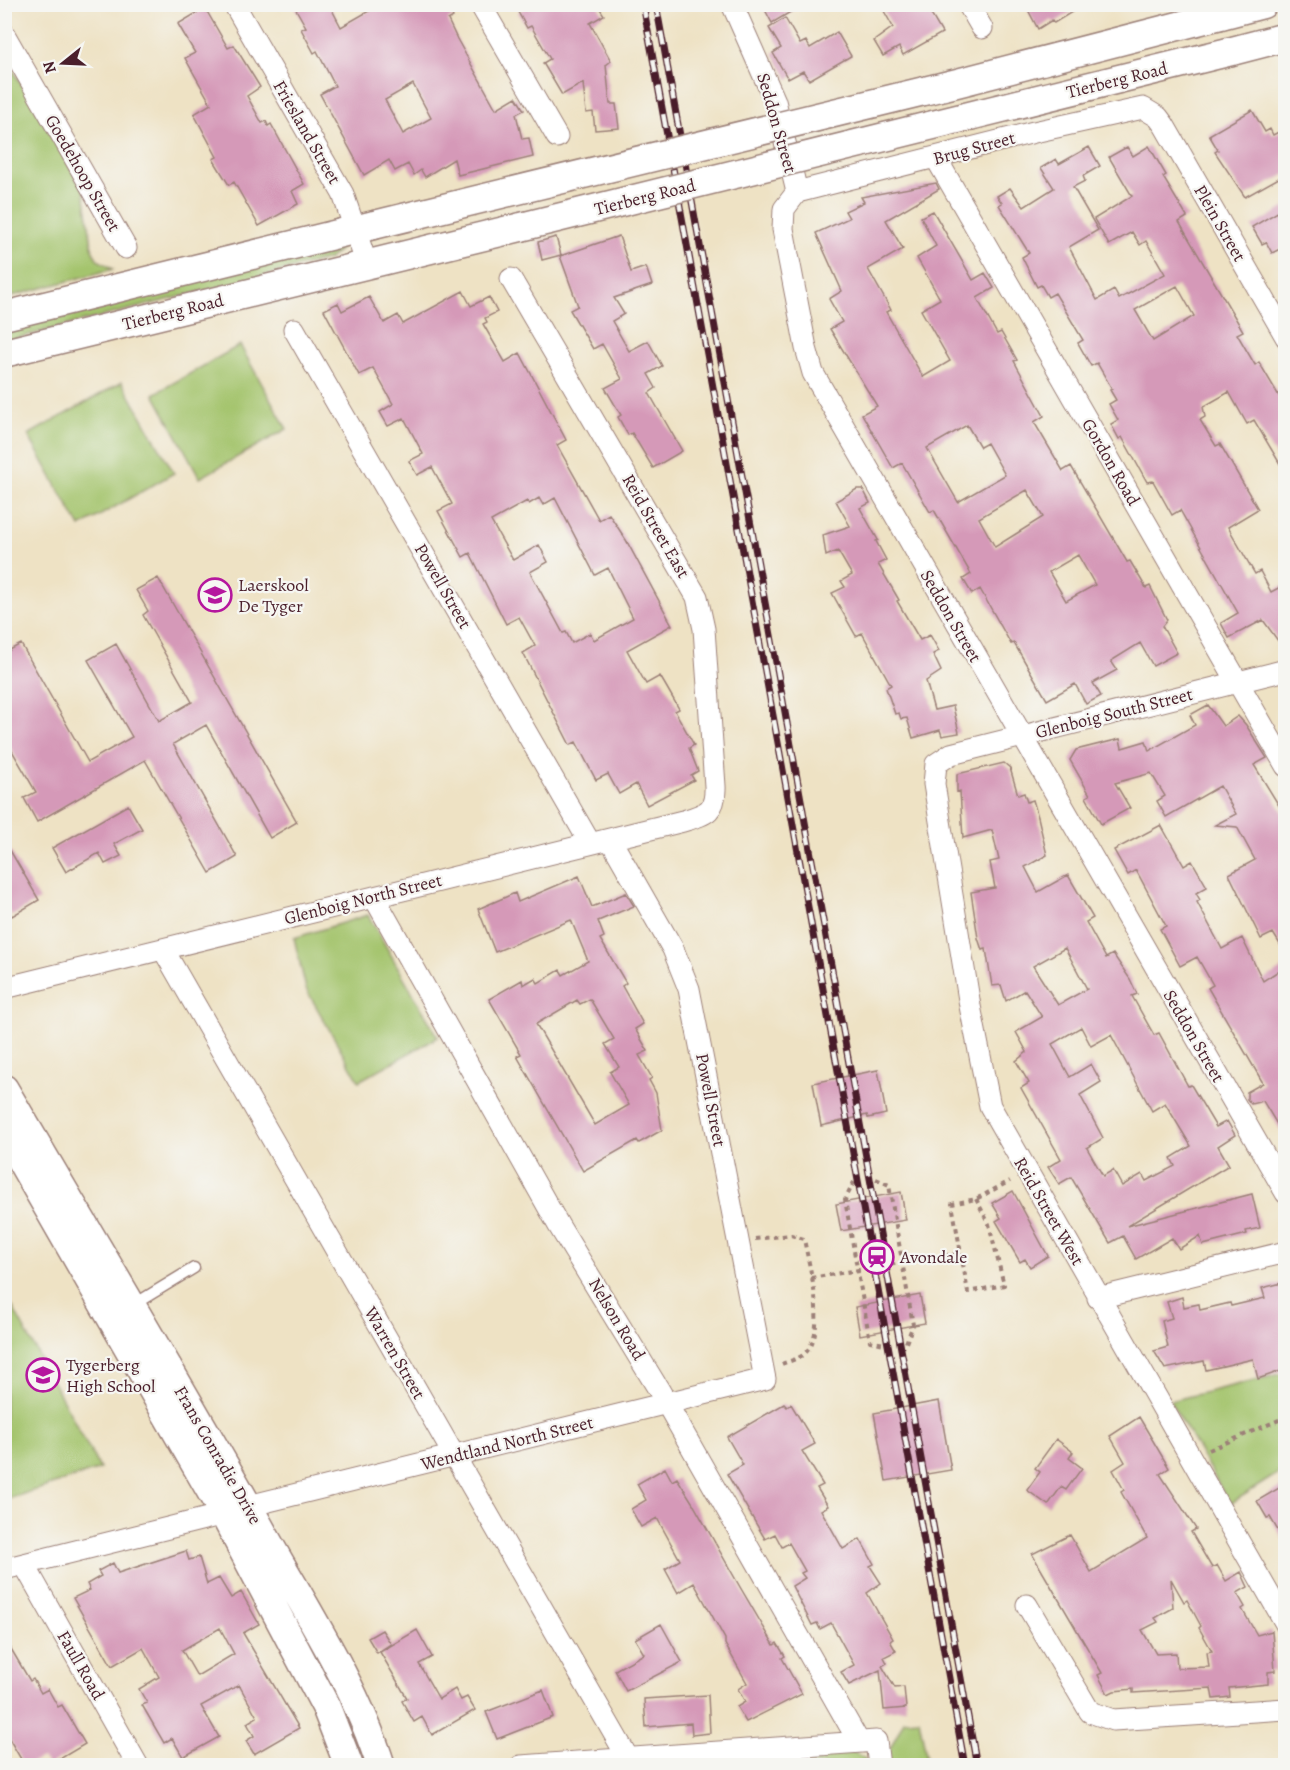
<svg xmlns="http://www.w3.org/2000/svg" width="1290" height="1770" font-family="Alegreya,serif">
<rect width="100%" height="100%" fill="#f6f6f2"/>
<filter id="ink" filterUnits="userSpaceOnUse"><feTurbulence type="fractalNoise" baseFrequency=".0167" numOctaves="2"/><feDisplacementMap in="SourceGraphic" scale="12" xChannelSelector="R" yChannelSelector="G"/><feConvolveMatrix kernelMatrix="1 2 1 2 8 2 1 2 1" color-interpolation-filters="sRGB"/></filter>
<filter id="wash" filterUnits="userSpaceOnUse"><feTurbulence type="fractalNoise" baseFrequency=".008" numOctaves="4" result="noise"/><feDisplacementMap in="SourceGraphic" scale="24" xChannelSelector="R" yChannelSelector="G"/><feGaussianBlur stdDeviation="1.35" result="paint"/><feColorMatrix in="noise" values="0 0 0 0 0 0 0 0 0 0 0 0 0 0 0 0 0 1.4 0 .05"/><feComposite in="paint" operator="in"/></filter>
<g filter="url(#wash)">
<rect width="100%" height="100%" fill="#eee2c4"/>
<path fill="#a4c46d" stroke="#77724c" stroke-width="1.5" d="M4,55l80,136 9,61 5,8 15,9 -108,29z
M339,246l1,3 -11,10 -324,82 -1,-12z
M240,345l47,84 -87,49 -46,-84z
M122,382l52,91 -94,54 -52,-92z
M368,915l70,122 -79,44 -53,-92 -12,-51z
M5,1293l95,176 -95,31h-1z
M1285,1373v96l-55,35 -60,-103z
M919,1719l9,46h-39v-14l15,-31z
M854,1752l10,6 5,7h-117l-1,-8z"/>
<g id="blocks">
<path fill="#d599b8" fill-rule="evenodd" d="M293,4h36l12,23 40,-23h65l7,13 -5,3 9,19 39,70 20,-12 8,13 -8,4 6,25 7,-1 4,19 -75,18 -4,-16 -29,18 -4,-7 -7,5 -6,-11 -13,7 -6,-11 -25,15 -44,-81 15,-8 -18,-35 -3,2 -13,-24 5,-2zM413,84l18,34 -28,16 -18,-34z
M531,4h66l7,11 -14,8 21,38 -5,4 4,39h6l3,24 -24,2 -2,-18 -7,1 -3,-30 -21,12 -19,-32 7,-4 -19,-33 -4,2 -9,-16z
M762,4h42l-32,19z
M880,4h45l17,29 -39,22 -4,-8 -16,9 -9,-15 19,-14z
M1025,4h60l-31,19 -2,-3 -14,9z
M205,8l23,40 6,-3 26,42 -13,9 15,27 4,-2 2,5 3,-2 33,60 -12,7 6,13 -39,22 -25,-44 -5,3 -16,-26 4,-2 -23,-43 17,-10 -26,-46 10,-5 -17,-29z
M785,18l15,26 6,-3 4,7 27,-16 14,24 -42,24 -6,-9 -15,8 -15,-26 8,-5 -12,-20z
M1252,110l13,22 5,-3 3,6 13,-7v46l-41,23 -30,-45 3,-2 -9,-15z
M1149,146l17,29 -3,2 24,40 -8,5 64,109 -6,3 18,31 4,-3 27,46v66l-32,-54 -7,4 -18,-32 -26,15 2,10 -5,3 16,26 4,-2 38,65 -30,18 27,47 5,-3 11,21 15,-8v68l-23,-32 -34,18 -8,-15 17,-10 -58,-103 -8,5 -19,-34 -6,1 -25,-45 -3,2 -8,-15 7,-4 -9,-16 7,-4 -6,-10 2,-1 -15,-26 -6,3 -13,-23 5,-3 -28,-47 -7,4 -7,-12 -4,2 -15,-30 7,-4 -30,-48 3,-2 -5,-7 13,-8 14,19 30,-19 -13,-20 15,-9 3,5 30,-17 11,19 -17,10 2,5 -12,6 25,43 -29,17 28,53 17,-10 5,9 46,-25 -19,-33 -6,4 -8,-13 -23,13 -15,-26 38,-23 -23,-39 18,-10 6,9zM1177,286l17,30 -41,25 -18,-31z
M936,183l3,6 -53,31 17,29 -35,20 23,41 -5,2 37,65 27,-16 -29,-51 19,-11 -23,-41 19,-12 -15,-29 12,-6 40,69 12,-7 9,15 -17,10 20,36 4,-2 16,28 -3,1 30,55 -10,6 29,49 8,-5 56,96 3,-1 16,27 4,-2 17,34 -5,6 15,27 -24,13 -13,-23 -29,18 6,9 -24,13 8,13 -15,8 -11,-20 -28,16 -33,-57 -3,1 -31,-55 -8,5 -9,-15 8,-5 -37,-64 -4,2 -28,-49 -9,5 -31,-54 15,-8 -47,-77 12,-7 -13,-23 13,-8 -26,-58 33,-15 -4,-7 19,-9 -3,-5zM967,425l13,22 7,-4 18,32 -47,27 -31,-54zM1027,490l16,27 -48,30 -16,-29zM1078,555l17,30 -29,16 -17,-29z
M1286,207v39l-14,7 -6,-11 -4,2 -10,-17z
M619,236l12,36 15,-5 6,18 -38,13 10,16 -12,7 17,30 19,-10 14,25 -14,8 8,14 -7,5 33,58 -29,17 -21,-35 -4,2 -10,-18 3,-2 -16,-27 17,-9 -20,-35 -9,5 -23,-39 8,-4 -18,-50z
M556,237l5,18 -19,5 -4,-18z
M463,291l8,15 18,-9 8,15 -12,6 2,4 -4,2 22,38 15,-9 46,87 -9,5 42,75 10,-6 17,26 46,85 -45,25 19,34 14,-8 7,12 12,21 -4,2 19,34 -5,3 9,23 -7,4 3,5 -47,25 -11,-21 -17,10 -11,-20 -12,6 -20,-38 -6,3 -47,-92 12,-7 -16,-29 -13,7 -36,-71 -7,4 -25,-46 14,-7 -20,-37 -15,8 -8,-14 14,-7 -19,-36 -16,8 -8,-14 13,-8 -20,-36 -14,7 -35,-65 14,-7 4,8 27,-14 15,26 14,-8 5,9zM539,498l4,7 12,-7 40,77 13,-7 25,50 -39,22 -4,-7 -18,10 -6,-11 -3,1 -33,-61 18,-10 -9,-17 -26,15 -22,-39 36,-20 2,3z
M857,489h6l7,14 -10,5 18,32 -2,1 10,19 -8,4 21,36 -2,1 23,39 10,-5 9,16 -6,3 8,17 -15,10 8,29 19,-4 6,27 -17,3 -2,-6 -27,8 -6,-20 -6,1 -2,-6 -4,1 -9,-26 5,-3 -29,-52 -6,3 -24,-43 13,-6 -4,-6 11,-6 -14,-24 -12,5 -3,-21 27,-9 -14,-25z
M158,578l139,244 -27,16 -64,-113 -33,19 64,113 -27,16 -65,-113 -108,62 -13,-24 12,-6 -32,-55v-84l17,-9 67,118 44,-25 -44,-77 28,-16 43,77 33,-19 -49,-87 5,-4 -12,-21z
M1208,705l15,21 15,-10 8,9 21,33 -13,7 32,52v137l-13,-21 -12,6 -32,-65 26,-14 -18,-33 -22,-2 21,-11 -16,-28 -54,31 -9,-16 8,-5 -14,-23 -36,10 15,25 -29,16 -15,-27 4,-2 -20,-35 6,-10 44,-11 2,9 24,-7 3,10 46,-26 -5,-10z
M1004,763l6,5 8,27 6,-2 3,9 6,-2 5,17 9,38 -22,12 13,25 30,-17 25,43 -7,4 20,36 7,-4 17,25 7,15 -5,2 22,39 5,-2 29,53 3,-1 25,42 11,-6 8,14 -17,11 11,19 -102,61 125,-32 8,34 -14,3 1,3 -44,11 -3,-9 -21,13 -7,-11 -36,21 -13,-23 -13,7 -39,-66 -12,7 -11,-17 13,-8 -40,-71 8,-5 -13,-22 11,-9 -11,-20 26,-15 -17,-27 -19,11 -5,-16 -9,1 -6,-37 -4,1 -4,-12 -7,-46 24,-4 -5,-26 9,-2 -7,-30 -29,8 -3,-47 -3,1v-18zM1065,948l22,41 -29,16 -25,-39zM1081,1027l10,19 20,-11 41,76 13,-8 26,43 -20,12 4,8 -29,15 -4,-7 -20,12 -9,-16 -10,6 -16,-28 16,-10 -23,-43 21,-13 -10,-18 -21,13 -18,-33z
M128,805l14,24 -28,15 7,12 -16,8 -6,-11 -33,19 -14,-24z
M1161,825l23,41 8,-5 15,26 -11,6 4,7 -3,2 25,47 20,-11 21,43 23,-15v173l-23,-38 -12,3 -4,-5v-7l16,-9 -55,-95 5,-3 -16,-28 -17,9 -20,-37 6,-3 -30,-56 -8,5 -14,-25z
M4,840l35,60 -27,16 -8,-12z
M579,876l13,31 34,-14 8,13 -36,15 6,16 -4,2 26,44 -4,3 21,38 -8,5 13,22 -9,4 13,23 -3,2 7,13 6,37 -23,13 -2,-3 -54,31 -66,-115 4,-2 -32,-55 33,-19 1,5 12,-7 3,5 22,-13 3,5 25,-14 -17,-41 -76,32 -17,-43 37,-16 3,9zM590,999l24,40 -9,5 14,23 -9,5 19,33 -34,20 -59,-101 41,-24 3,4z
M878,1070l8,44 -18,4 -1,-3 -46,11 -8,-43z
M1013,1191l35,65 -18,11 -5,-8 -5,3 -24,-41 5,-3 -9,-15z
M901,1192l5,28 -65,11 -5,-27z
M1282,1283l4,15v71l-28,10 -5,-20 -47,11 -2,-9 -39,8 -11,-18 14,-4 -6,-26 10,-3 -5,-16 15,-5 2,10 15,-3 1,6 30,-7 1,3 34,-8 -3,-10z
M920,1295l5,28 -65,12 -5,-28z
M939,1401l12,69 -65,11 -12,-68z
M784,1404l3,3 4,-3 24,40 -13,7 21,34 -6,3 11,18 -7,4 22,39 17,-10 14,25 -4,2 11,17 -14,10 26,46 -3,2 6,10 -12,6 3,6 -5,3 13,22 9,-1 2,21 -22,2 -4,-40 -31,15 -8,-13 13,-7 -23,-42 -11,6 -3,-6 -5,2 -20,-39 13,-8 -4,-5 4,-2 -16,-28 -7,4 -7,-13 -10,5 -38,-65 16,-9 -16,-28z
M1139,1417l30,51 -9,6 36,55 -5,3 21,36 5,-3 9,16 15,-9 7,15 -11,6 8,14 -3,2 15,26 15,-4 3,40 -7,1v12l-39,4 1,9 -17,2 -2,-11 -78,5v-4l-19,2 -6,3 -10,-19 4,-2 -70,-119 38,-19 21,37 56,-34 -26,-46 3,-2 -11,-20 12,-8 -15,-26zM1171,1579l13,23 3,-2 14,26 -2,2 13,23 -5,1 2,15 -32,1 -1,-15 -20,1 -14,-24 16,-8 -3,-4 18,-10z
M1056,1439l17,13 -4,6 13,10 -16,22 -5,-3 -13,18 -21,-15 13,-18 -5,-4z
M665,1468l7,13 5,-3 15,24 48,85 34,58 3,-2 8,13 -3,2 20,36 -56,28 -9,-15 8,-5 -7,-13 9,-6 -22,-39v-5l-31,-56 -16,10 -13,-24 15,-9 -23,-42 -16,9 -10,-18 15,-9 -9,-16z
M1286,1484v60l-16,-27 -3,1 -10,-17z
M186,1551l3,9 10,-3 8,27 12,-6 12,20 10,-6 18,32 -16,9 56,95 -45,26 -8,-13 8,-5 -7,-13 10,-6 -18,-32 -38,21 18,31 -36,20 -11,-19 -8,5 -22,-38 5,-2 -8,-14 20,-12 -16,-29 -31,18 -39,-68 17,-8 -3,-6 14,-8 -3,-5 15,-8 5,10zM220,1628l14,26 -37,22 -15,-26z
M661,1624l21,38 -56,29 -11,-21 29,-16 -9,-15z
M382,1630l9,14 -14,9 -9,-15z
M417,1630l15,27 -13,7 20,35 16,-10 6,11 6,-3 8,13 -43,25 -10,-18 -8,5 -12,-21 5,-3 -27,-46z
M4,1637l26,44 3,-2 8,14 7,-4 10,18 4,-2 23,39 -37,22 -6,-8 -17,8 -21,-36z
M543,1690l10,27 -56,22 -11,-27z
M708,1695l2,38 -18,2 -1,-12 -45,4 -2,-28z"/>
</g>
</g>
<g filter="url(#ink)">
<use href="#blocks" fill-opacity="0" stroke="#9c8078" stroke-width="1.5"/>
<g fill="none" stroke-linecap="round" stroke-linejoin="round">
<defs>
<path id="lane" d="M133,1305l61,-37"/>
<path id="street" d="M234,4l109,190 24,71
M480,4l77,133
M732,4l43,97 22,91
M968,4l14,24
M4,34l122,214
M936,158l350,608
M797,192l-13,17 -1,20 23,119 7,25 473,820
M797,192l237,-60 109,-24 15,9 6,8 122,212
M294,329l296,514
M1286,670l-335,84 -15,10 -2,20 36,222 20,100 296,518
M374,897l185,329 100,164 200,352
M163,949l465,809
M4,988l679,-167c23,-7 33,-9 32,-35l-11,-157 -7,-32 -186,-318
M1098,1298l188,-46
M248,1506l517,-127 -76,-390 -16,-40 -63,-110
M24,1564l114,202
M4,1569l220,-55
M1027,1605l63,107 23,8 173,-11
M521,1766l355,-25 3,25"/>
<path id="secondary" d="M1221,15l42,-11
M1232,51l54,-14
M4,316l370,-91
M4,353l517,-126
M4,1089c87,149 176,296 260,446 42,75 91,149 117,231
M4,1131l220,383 102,193 23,59"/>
</defs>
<use href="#lane" stroke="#9c8078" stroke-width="13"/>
<use href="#street" stroke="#9c8078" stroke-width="23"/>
<use href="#secondary" stroke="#9c8078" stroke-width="31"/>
<path stroke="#9c8078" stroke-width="4" stroke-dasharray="4.5 4.5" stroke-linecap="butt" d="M876,1179l13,6 24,140 -7,18
M854,1182l-9,18 25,141 14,3
M976,1199l13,25 15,61 -36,7 -16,-88 24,-5 34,-18
M755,1239l36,-4 13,4c5,28 25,94 0,115 -5,5 -15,7 -22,10
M1209,1450l77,-33"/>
<use href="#lane" stroke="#fff" stroke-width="10"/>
<use href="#street" stroke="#fff" stroke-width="21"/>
<use href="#secondary" stroke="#fff" stroke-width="28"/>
<defs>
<path id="rail" d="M643,4l322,1762
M656,4l321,1762"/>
</defs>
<use href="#rail" stroke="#4a1f2b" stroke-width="7"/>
<use href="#rail" stroke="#f6f6f2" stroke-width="4.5" stroke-dasharray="14" stroke-linecap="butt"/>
<defs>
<path id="secondary-bridge" d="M374,225l583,-142 264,-68
M521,227l711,-176"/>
</defs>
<use href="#secondary-bridge" stroke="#9c8078" stroke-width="31" stroke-linecap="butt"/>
<path stroke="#9c8078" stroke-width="4" stroke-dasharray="4.5 4.5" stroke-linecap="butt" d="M811,1278l149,-25"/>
<use href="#secondary-bridge" stroke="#fff" stroke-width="28"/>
</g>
</g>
<defs>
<symbol id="school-ring" viewBox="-11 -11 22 22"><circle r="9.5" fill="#f6f6f2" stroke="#b5179e" stroke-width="1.5"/><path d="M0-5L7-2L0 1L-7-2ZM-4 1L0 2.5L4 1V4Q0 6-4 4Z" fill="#b5179e"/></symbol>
<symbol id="station-ring" viewBox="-11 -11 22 22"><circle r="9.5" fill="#f6f6f2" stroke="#b5179e" stroke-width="1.5"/><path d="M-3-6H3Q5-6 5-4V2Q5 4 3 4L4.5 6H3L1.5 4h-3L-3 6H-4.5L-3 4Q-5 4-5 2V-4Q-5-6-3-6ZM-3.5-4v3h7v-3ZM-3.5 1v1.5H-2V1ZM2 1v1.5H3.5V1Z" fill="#b5179e"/></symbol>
</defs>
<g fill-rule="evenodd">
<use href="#school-ring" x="196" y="576" width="38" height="38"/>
<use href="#station-ring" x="858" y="1238" width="38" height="38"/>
<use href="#school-ring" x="24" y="1356" width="38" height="38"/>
</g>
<g text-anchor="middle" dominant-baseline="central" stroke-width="4.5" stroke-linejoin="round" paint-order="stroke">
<g font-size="18" fill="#4a1f2b" stroke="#f6f6f2">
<text transform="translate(1117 80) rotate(-14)">Tierberg Road</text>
<text transform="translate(777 123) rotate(74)">Seddon Street</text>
<text transform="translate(307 132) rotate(60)">Friesland Street</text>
<text transform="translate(974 148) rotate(-15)">Brug Street</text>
<text transform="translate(83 173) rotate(60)">Goedehoop Street</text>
<text transform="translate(645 197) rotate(-14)">Tierberg Road</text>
<text transform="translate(1220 223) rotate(60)">Plein Street</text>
<text transform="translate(173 312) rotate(-14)">Tierberg Road</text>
<text transform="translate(1111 462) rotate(60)">Gordon Road</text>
<text transform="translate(656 526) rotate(60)">Reid Street East</text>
<text transform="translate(443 586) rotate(60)">Powell Street</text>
<text transform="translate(951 616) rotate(60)">Seddon Street</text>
<text transform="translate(1114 713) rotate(-14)">Glenboig South Street</text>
<text transform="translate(363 899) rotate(-14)">Glenboig North Street</text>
<text transform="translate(1194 1036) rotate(60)">Seddon Street</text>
<text transform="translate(711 1100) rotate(79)">Powell Street</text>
<text transform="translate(1049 1211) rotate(60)">Reid Street West</text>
<text transform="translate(617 1319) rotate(59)">Nelson Road</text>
<text transform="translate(395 1353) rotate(60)">Warren Street</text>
<text transform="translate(507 1443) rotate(-14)">Wendtland North Street</text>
<text transform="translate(218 1455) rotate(60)">Frans Conradie Drive</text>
<text transform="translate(81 1665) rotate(60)">Faull Road</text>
</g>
<g font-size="18" fill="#4a1f2b" stroke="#f6f6f2" text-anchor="start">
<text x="238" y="585">Laerskool<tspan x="238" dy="21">De Tyger</tspan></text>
<text x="900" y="1257">Avondale</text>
<text x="66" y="1365">Tygerberg<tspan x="66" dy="21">High School</tspan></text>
</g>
</g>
<rect width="1290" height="1770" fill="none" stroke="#f6f6f2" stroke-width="24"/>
<g transform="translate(63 63) rotate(252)" stroke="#f6f6f2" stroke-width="4.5" paint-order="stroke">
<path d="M0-4.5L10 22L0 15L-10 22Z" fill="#4a1f2b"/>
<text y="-9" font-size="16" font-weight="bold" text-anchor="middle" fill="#4a1f2b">N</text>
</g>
</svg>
